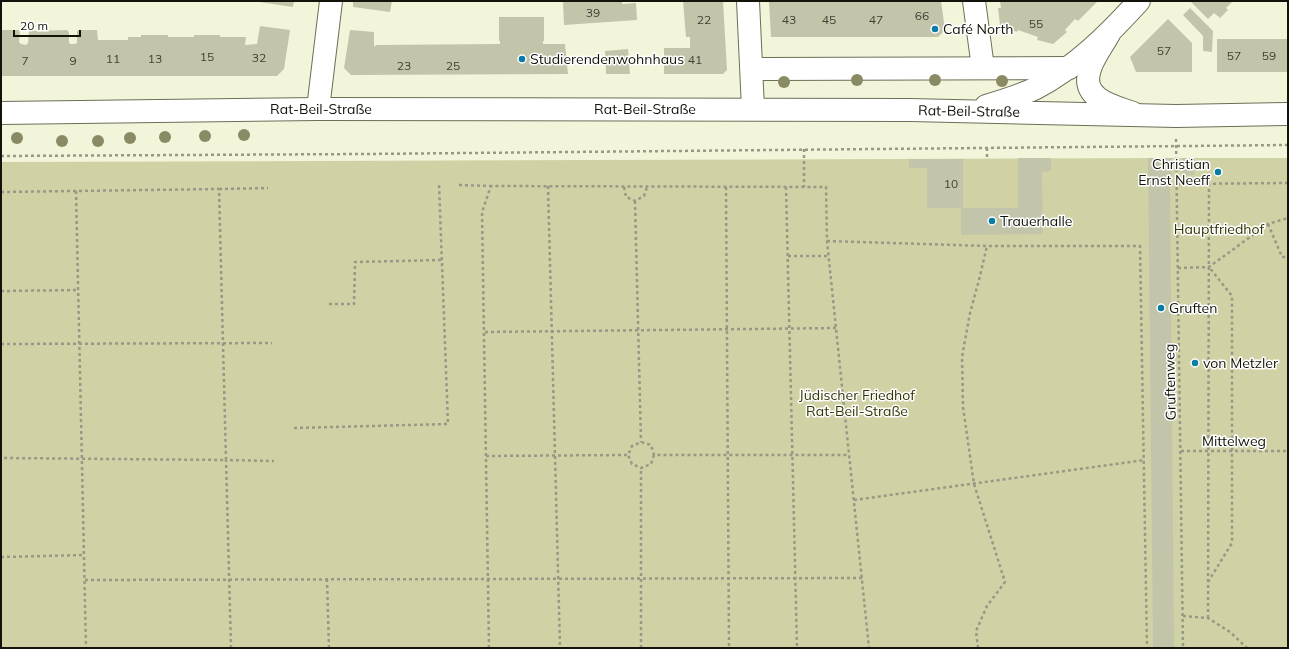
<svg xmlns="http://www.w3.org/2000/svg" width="1289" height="649" font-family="Mulish,sans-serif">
<rect width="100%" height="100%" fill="#f3f5da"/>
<path fill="#d0d2a5" d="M1172,158h116v490h-1287v-486z"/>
<path fill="#c3c5ab" d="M253,1h41l-1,6z
M353,1h39l-2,11 -37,-5z
M563,1h59v3l14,-1 1,17 -73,5z
M683,1h40l4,69 -4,4h-59v-26h26v-11h-4z
M769,1h172l4,29 -7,7h-167z
M1000,1h98l-20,20 -3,-2 -10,11 2,2 -14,12 -16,-4 1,-3 -20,-7 -1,2 -15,-6 -2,-1 -2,-17h3z
M1190,1h43l-7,7 2,2 -8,8 -6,-5 -6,6z
M1190,8l23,23 -1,21 -9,-1v-15l-20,-21z
M499,17h45v24h-1v3h22l3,30 -217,1 -7,-7 6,-38 24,2v15l2,-2 124,-1v-3h-1z
M1168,19l24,24v29h-56l-6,-15z
M260,26l30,4 -6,39 -7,7h-276v-46h17l2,1 -1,11 2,2 5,1 2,-2 1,-12 38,-1 2,2v10l1,2h5l2,-1v-11l1,-2h19l1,10h30v-3h13v-2h27v2h26v-2h26v2h26l-1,8 12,-1z
M1217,39h71v33h-71z
M628,49l2,25h-24l-1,-23z
M1018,158h33v13l-9,1 1,62 -82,1v-27h-34v-40h-18v-9h54v49h54v2l1,-1z
M1148,158h24v18l-2,-1 4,473h-21z
M1182,158h13l-1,17h-12z"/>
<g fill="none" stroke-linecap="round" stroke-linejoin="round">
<defs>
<path id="minor" d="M748,1l5,108
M974,1l9,67
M1109,34c-6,11 -16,24 -19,35 -10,30 23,37 43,44
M752,69l317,-1
M318,109l13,-108"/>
<path id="major" d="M986,106c17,-5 34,-10 50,-18 40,-21 73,-54 103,-87
M1,113l317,-4 592,1 266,6 112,-2"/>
</defs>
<use href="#minor" stroke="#6c6e56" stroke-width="24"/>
<use href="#major" stroke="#6c6e56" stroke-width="24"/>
<path stroke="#989985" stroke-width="2.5" stroke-dasharray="3 3" stroke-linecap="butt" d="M1176,139l7,509
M987,148v10
M804,149v38
M1,156l364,-2 923,-9
M1177,184l111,-1
M459,185l32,1
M548,186l12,462
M624,187l2,10 9,4 9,-5 3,-9
M726,187l3,461
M786,187l11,461
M219,189l49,-1
M76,191l10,457
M1,192l218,-3 7,271 -225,-2
M635,201l6,241
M1268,224l14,33h6
M827,241l160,5h153l7,402
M788,256h41
M1178,268l31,-1 59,-43 20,-6
M1,291l77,-1
M329,304h25l1,-42 87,-2
M485,332l351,-4
M1,344l271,-1
M294,428l154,-4 -9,-240
M1181,451h107
M654,455l-3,9 -10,4 -9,-4 -4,-9 4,-9 9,-4 10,3 3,10h195
M486,456l142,-1
M854,500l291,-40
M1,557l83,-2
M327,579l2,69
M85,580l777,-2
M1208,582l24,-39v-247l-23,-29
M1183,616l25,2 22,14 17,16
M1208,618l1,-435
M231,648l-5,-188 48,1
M489,648l-7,-436 9,-26 335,1 1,54 42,407
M641,648v-180
M978,648l-2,-17 11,-25 18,-24 -31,-98 -11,-77 -1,-50 8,-44 9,-33 8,-34"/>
<use href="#minor" stroke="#fff" stroke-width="22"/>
<use href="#major" stroke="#fff" stroke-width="22"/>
</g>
<g fill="#8a8b65">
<circle cx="857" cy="80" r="6"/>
<circle cx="935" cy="80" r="6"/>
<circle cx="1002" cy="81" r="6"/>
<circle cx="784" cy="82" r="6"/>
<circle cx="244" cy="135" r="6"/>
<circle cx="205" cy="136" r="6"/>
<circle cx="165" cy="137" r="6"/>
<circle cx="17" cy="138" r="6"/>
<circle cx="130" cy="138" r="6"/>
<circle cx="62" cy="141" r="6"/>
<circle cx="98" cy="141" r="6"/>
</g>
<g fill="#0a7ba4" stroke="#fff" stroke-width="1.5">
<circle cx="935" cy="29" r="4"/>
<circle cx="522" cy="59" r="4"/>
<circle cx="1218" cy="172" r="4"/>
<circle cx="992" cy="221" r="4"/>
<circle cx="1161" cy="308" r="4"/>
<circle cx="1195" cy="363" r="4"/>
</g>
<g text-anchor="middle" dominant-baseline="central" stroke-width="3" stroke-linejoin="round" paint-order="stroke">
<g font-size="12" fill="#3f4032">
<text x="593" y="12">39</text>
<text x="922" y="15">66</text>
<text x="704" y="19">22</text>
<text x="789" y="19">43</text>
<text x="829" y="19">45</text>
<text x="876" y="19">47</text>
<text x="1036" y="23">55</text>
<text x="1164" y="50">57</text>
<text x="1234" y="55">57</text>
<text x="1269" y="55">59</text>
<text x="207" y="56">15</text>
<text x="259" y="57">32</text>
<text x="113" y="58">11</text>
<text x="155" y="58">13</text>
<text x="695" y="59">41</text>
<text x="25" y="60">7</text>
<text x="73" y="60">9</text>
<text x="404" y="65">23</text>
<text x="453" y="65">25</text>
<text x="951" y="183">10</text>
</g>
<g font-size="14" fill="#13130a" stroke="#fff" text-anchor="start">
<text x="943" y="29">Café North</text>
<text x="530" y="59">Studierendenwohnhaus</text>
<text x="1210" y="164" text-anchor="end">Christian<tspan x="1210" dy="16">Ernst Neeff</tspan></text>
<text x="1000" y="221">Trauerhalle</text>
<text x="1169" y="308">Gruften</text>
<text x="1203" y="363">von Metzler</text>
</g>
<g font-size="14" fill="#13130a" stroke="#fff">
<text x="321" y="109">Rat-Beil-Straße</text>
<text x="645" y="109">Rat-Beil-Straße</text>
<text transform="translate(969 111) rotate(1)">Rat-Beil-Straße</text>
<text transform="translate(1170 382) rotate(-91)">Gruftenweg</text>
<text x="1234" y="441">Mittelweg</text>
</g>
<g font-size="14" fill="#343405" stroke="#fff">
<text x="1219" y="229">Hauptfriedhof</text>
<text x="857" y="395">Jüdischer Friedhof<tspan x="857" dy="16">Rat-Beil-Straße</tspan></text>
</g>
</g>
<rect width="1289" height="649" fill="none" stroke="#13130a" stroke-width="4"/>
<path d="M14 30v6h66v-6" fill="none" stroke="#13130a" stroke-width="2"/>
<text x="20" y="30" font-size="12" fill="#13130a" stroke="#ffffff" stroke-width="3" paint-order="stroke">20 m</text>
</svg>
